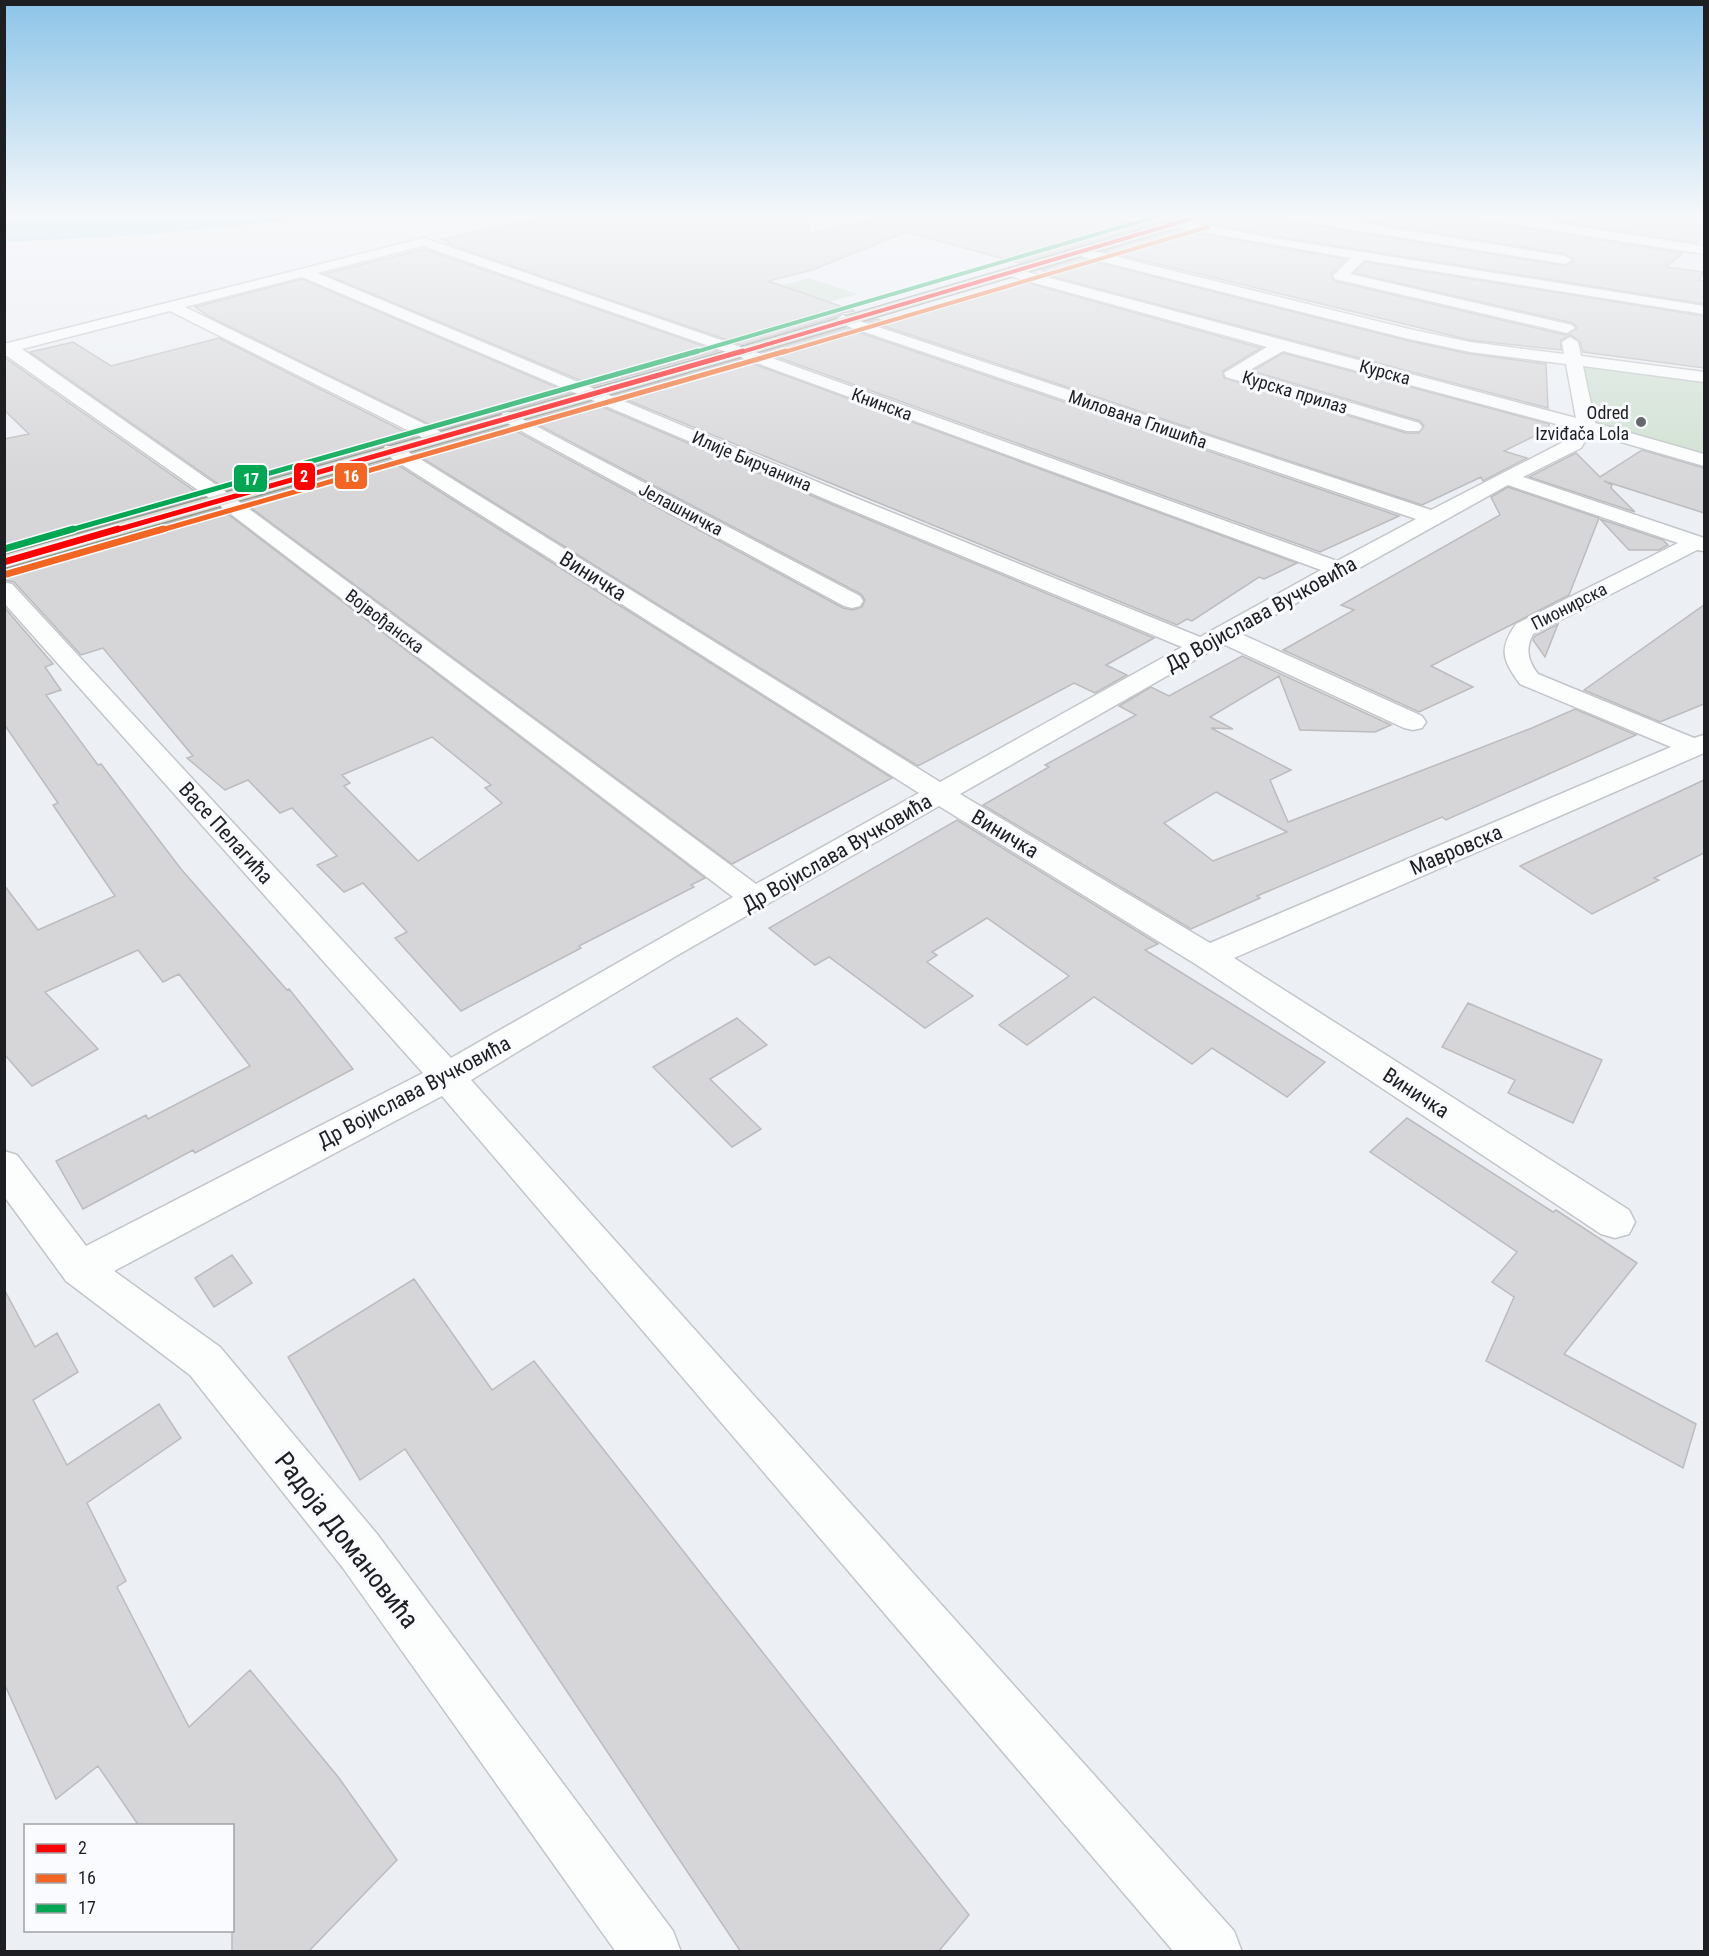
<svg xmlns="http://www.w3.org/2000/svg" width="1709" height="1956" font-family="'Roboto Condensed',sans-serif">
<rect width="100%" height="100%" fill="#eceff4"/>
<path fill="#cfe0d1" d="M808,278l50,16 -37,10 -50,-16z
M1583,365l121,16v78l-112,-32z"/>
<path fill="#a2dbe8" d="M79,215h260l-196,20 -138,7v-23z"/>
<path fill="#d6d5d7" stroke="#bcbbbd" stroke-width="1.5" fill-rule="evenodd" d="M556,215h252l2,19 70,-16v-3h302l-163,48 -113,-31 -94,38 -44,11 87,30 -13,2 -7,4 -93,28 -295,-101 3,-1 -8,-4z
M1213,215h66l8,6 278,45 9,-5 -9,-7 -239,-39h146l8,6 203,32 -17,14 37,5 -4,8 5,1v23l-431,-68 -71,-14 8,-2z
M1518,215h64l44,4 1,-4h77v21l-8,7z
M1177,230l169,29 -15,15 3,7 232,54 11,-7 -4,-5 -219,-50 11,-11 339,54v52l-121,-16 -3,-10 -9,-7 -10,5v10l-91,-10 -366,-89z
M424,249l294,102 -124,35 -270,-112z
M1080,258l329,83 61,13 76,10 2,44 -502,-133 6,-2 -10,-3z
M302,279l268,114 -129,37 -231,-113 -15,-10z
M1021,281l240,67 -38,23 1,7 182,55h13l5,-7 -4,-5 -168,-50 31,-18 266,71v5l-45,22 23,7 -44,23 -2,-4 -59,28 -554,-184 9,-2 6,2z
M846,328l553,188 -79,36 -557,-200z
M219,338l196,99 -188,53 -197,-138 43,-10 38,24z
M4,358h1l198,139 -199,56v-114l25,-5 -25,-24z
M740,359l557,204 -33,16 -5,-2 -67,44 -5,-2 -10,6 -562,-230z
M591,402l245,104 318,132 -48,27 21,10 -32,18 -21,-10 -156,83 -504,-313 93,-27 336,182 10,2 9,-3 3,-7 -4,-6 -332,-174z
M1642,450l62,18v45l-100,-32 8,4 -1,3 24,24 -106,-35 47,-24 24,24z
M390,460l502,318 -160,86 -489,-362z
M1508,487l91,31 -30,77 -138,71 42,21 -54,25 -136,-62 71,-40 -13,-5 159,-90 -9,-18z
M220,508l485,370 -14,7 3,2 -115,59 2,2 -120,63 -66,-73 12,-6 -44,-49 -19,9 -27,-27 20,-9 -45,-48 -12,5 -32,-33 -23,10 -38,-32 6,-2 -90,-108 -22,7 -67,-73 -10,-2v-10zM432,737l59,48 -6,3 17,15 -84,58 -74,-75 6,-3 -8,-8z
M1600,519l63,21 5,5 -9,5h-30z
M1704,605v99l-44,18 -76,-32z
M4,607l49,57 -8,3 16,23 -15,5 52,70 3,-1 80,105 106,121 2,-1 64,80 -158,84 -2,-3 -110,59 -27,-48 90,-46 2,4 102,-53 -71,-92 -16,8 -25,-32 -93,42 53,57 -66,37 -28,-32v-169l34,45 77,-34 -62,-91 5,-2 -54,-79z
M1558,624l-13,33 -12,-17 2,-4z
M1242,656l149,69 -16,7 -75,-2 -21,-54 -69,41 23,12 -22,-1 80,42 -21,10 18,42 244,-94 43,-19 61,26 -190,85 -4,-3 -185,79 3,2 -69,31 -208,-124 66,-38 -4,-2 91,-50 -17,-9 32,-19 18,9zM1216,792l60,34 11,6 -74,29 -49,-38z
M1704,780v73l-50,25 5,2 -67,34 -72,-48z
M957,820l201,124 -13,6 180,112 -38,35 -75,-49 -20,16 -98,-67 -67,48 -28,-20 70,-49 -82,-58 -55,34 5,3 -10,7 46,34 -48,32 -96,-71 -14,8 -46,-37z
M1468,1003l134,57 -29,63 -65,-30 7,-13 -73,-33z
M737,1018l30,27 -57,34 51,50 -29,18 -79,-80z
M1407,1118l146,94 3,-2 81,53 -73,91 132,70 -13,44 -197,-107 28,-64 -22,-15 25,-30 -147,-100z
M232,1255l20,28 -38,24 -19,-29z
M414,1279l78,111 42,-29 435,554 -31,37h-197l-336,-503 -45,31 -72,-123z
M4,1289l31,58 22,-14 21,39 -45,28 34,65 92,-61 22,34 -94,65 39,78 -9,6 72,140 61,-57 89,108 58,82 -89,92h-76v-126h-93l-41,-60 -42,33 -52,-116z"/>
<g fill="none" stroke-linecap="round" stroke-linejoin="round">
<defs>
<path id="minor" d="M1281,215h30l254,41 7,4 -7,4 -278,-45z
M1474,215h28l202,31v8l-224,-35z
M1178,220l95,18 431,68v8l-340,-54 -14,14 222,51 3,3 -8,5 -232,-54 -2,-3 18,-18 -177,-31 -2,-3 2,-3z
M424,238l323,111 590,212 79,-42 -578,-196 -3,-3 8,-5 5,2 583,193 136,-70 8,-11 -292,-78 -37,21 173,51 3,4 -3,4h-12l-181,-54 -2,-4 43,-26 -261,-72 -2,-3 7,-4 5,1 560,149 -10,-54 -96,-12 -61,-13 -333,-84 -2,-3 7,-4 328,81 61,13 94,12 -2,-12 8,-5 8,5 3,14 123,16v10l-121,-16 12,57 109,31v12l-114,-33 -9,15 -58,29 181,61v13l-7,-1 -164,84c-8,15 -5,27 5,40l156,64 10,-3v18l-470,205 395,252 6,12 -6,12 -14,4 -14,-4 -404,-269 -258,-159 -263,150 -205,124 763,851 8,21h-68l-732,-856 -328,175 106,76 157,187 296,397 8,21h-65l-273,-384 -153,-193 -124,-94 -62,-85v-45l13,4 69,91 337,-173 -419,-470v-21l8,2 439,474 282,-161 -518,-395 -211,-148v-10zM423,246l312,109 586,215 -121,67 -349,-141 -534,-223zM302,277l535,227 345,143 -242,135 -541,-336h-14l-2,4 2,4 534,339 -163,91 -527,-390 -207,-145 148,-38 259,130h14l2,-4 -2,-4 -258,-126zM1508,485l170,58 -162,81c-18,26 -13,36 4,60l151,63 -461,196 -250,-149 263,-150 181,84 9,2 9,-2 4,-6 -4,-6 -181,-82z
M509,412l351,184 3,5 -3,5 -8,2 -8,-2 -341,-185 -3,-4 3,-4z"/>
<path id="major" d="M1191,215h20l-2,3 -462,137 -743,213v-13l731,-206z"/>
</defs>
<use href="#minor" stroke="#c2c5c9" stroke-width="3"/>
<use href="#major" stroke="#939a8e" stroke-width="3"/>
<use href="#minor" fill="#fcfdfd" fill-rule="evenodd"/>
<use href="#major" fill="#dce0d7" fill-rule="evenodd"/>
<defs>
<path id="bus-1-far2" d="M738,353l466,-138"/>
<path id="bus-1-far1" d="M113,531l630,-180"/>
<path id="bus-1" d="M4,562l114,-33"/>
<path id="bus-2-far2" d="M781,353l427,-126"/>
<path id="bus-2-far1" d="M158,531l628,-180"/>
<path id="bus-2" d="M7,574l156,-45"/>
<path id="bus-3-far2" d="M692,353l470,-138"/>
<path id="bus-3-far1" d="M67,531l631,-180"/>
<path id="bus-3" d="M4,549l69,-20"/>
</defs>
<use href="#bus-1-far2" stroke="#f9fbff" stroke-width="6"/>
<use href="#bus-1-far1" stroke="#f9fbff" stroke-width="8"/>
<use href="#bus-1" stroke="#f9fbff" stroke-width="10"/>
<use href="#bus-2-far2" stroke="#f9fbff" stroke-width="6"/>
<use href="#bus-2-far1" stroke="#f9fbff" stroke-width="8"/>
<use href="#bus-2" stroke="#f9fbff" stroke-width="10"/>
<use href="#bus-3-far2" stroke="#f9fbff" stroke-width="6"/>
<use href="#bus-3-far1" stroke="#f9fbff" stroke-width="8"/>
<use href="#bus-3" stroke="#f9fbff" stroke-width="10"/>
<use href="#bus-1-far2" stroke="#f00" stroke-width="4"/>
<use href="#bus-1-far1" stroke="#f00" stroke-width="5"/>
<use href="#bus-1" stroke="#f00" stroke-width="7"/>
<use href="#bus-2-far2" stroke="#f26522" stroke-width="4"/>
<use href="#bus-2-far1" stroke="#f26522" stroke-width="5"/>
<use href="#bus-2" stroke="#f26522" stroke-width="7"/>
<use href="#bus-3-far2" stroke="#00a651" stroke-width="4"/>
<use href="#bus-3-far1" stroke="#00a651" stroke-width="5"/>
<use href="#bus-3" stroke="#00a651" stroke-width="7"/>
</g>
<linearGradient id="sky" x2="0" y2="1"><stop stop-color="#8cc4e8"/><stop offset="0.44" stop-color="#f6f8fa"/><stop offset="1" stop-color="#f6f8fa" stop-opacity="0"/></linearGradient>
<rect width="1709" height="489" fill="url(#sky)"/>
<circle fill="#65686c" stroke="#f9fbff" stroke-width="2" cx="1641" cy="422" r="6"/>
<g text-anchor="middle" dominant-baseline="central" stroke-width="6" stroke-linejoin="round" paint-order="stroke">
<g font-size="18" fill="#1d1f22" stroke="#f9fbff">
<text transform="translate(1385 372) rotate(15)">Курска</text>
<text transform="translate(1295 392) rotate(17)">Курска прилаз</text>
<text transform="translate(882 404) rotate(20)">Книнска</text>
<text transform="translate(1138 419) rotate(19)">Милована Глишића</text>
<text transform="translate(752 461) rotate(23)">Илије Бирчанина</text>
<text transform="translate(681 509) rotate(28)">Јелашничка</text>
<text transform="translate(1569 606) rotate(-27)">Пионирска</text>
<text transform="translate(385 621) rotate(37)">Војвођанска</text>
</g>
<g font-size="18" fill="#1d1f22" stroke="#f9fbff" text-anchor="end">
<text x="1629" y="412">Odred<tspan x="1629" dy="21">Izviđača Lola</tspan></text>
</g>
<g font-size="21" fill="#1d1f22" stroke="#f9fbff">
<text transform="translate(593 576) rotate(32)">Виничка</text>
<text transform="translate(1261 614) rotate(-29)">Др Војислава Вучковића</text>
<text transform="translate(226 833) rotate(48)">Васе Пелагића</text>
<text transform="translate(1005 834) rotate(31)">Виничка</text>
<text transform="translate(1456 850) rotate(-23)">Мавровска</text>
<text transform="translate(837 853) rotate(-30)">Др Војислава Вучковића</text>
<text transform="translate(414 1092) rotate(-28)">Др Војислава Вучковића</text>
<text transform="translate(1416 1093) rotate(33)">Виничка</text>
</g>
<g font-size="26" fill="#1d1f22" stroke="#f9fbff">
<text transform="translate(347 1540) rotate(52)">Радоја Домановића</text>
</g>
</g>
<g stroke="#f9fbff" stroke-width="2">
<rect x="334" y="462" width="34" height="28" rx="6" fill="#f26522"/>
<rect x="293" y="462" width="23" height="29" rx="6" fill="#f00"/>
<rect x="233" y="464" width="35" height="29" rx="6" fill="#00a651"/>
</g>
<g font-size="16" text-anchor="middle" font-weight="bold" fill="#fff">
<text x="351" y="482">16</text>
<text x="304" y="482">2</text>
<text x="251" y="485">17</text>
</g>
<rect width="1709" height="1956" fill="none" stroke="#1d1f22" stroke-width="12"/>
<rect x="24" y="1824" width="210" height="108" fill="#f9fbff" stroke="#a1a3a7" stroke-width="1.5"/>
<rect x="36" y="1844" width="30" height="9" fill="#ff0000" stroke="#a1a3a7" stroke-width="1.5"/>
<text x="78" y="1854" font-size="18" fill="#1d1f22">2</text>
<rect x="36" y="1874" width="30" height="9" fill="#f26522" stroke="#a1a3a7" stroke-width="1.5"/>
<text x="78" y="1884" font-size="18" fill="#1d1f22">16</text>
<rect x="36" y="1904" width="30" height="9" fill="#00a651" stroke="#a1a3a7" stroke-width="1.5"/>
<text x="78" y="1914" font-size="18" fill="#1d1f22">17</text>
</svg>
